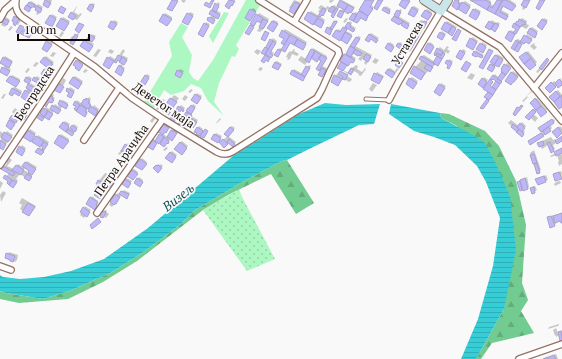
<svg xmlns="http://www.w3.org/2000/svg" width="562" height="359" font-family="'PT Serif',serif">
<defs>
<pattern id="forest-firs" width="22" height="20" patternUnits="userSpaceOnUse"><rect width="22" height="20" fill="#72cb90"/><path d="M5 1l3.5 6h-7zM16 11l3.5 6h-7z" fill="#62ad7b"/></pattern>
<pattern id="park-dots" width="8" height="8" patternUnits="userSpaceOnUse"><rect width="8" height="8" fill="#adf7c3"/><path d="M2 2h.1M6 6h.1" fill="none" stroke="#94d2a6" stroke-width="1.8" stroke-linecap="round"/></pattern>
<pattern id="water-rules" width="6" height="5" patternUnits="userSpaceOnUse"><rect width="6" height="5" fill="#37cdd6"/><path d="M0 2.5h6" fill="none" stroke="#30afb6"/></pattern>
</defs>
<rect width="100%" height="100%" fill="#f9f9f9"/>
<path fill="#adf7c3" d="M246,0h13l3,2 -26,43 3,4 -4,8 -3,-1 -13,27 -5,19 10,14 -16,-15 -7,-13 -10,-4 -7,7 -13,4 -7,-5 -12,21 -10,-6 30,-49 -3,-14 12,-19 7,4 -6,10 10,18 -3,17 4,6 5,3 15,-21z
M224,12l5,1 -16,30 -4,-7z"/>
<path fill="url(#forest-firs)" d="M440,113l9,1 36,17 14,15 17,35 10,44 -4,58 6,17 -7,11 13,22 -42,10 -11,16h-5l28,-50 6,-113 -53,-70 -16,-8z
M287,160l27,43 -18,11 -25,-40 -43,21 -25,15 -66,51 -34,21 -35,17 -49,4 -19,-4v-8l6,2 37,6 29,-9 40,-18 30,-19 39,-29 14,-14 49,-29 38,-20z"/>
<path fill="url(#park-dots)" d="M239,189l3,8 33,62 -28,12 -44,-61z"/>
<path fill="url(#water-rules)" d="M325,103l21,2 34,-1 -6,20 -15,1 -52,25 -20,10 -5,1 -38,20 -49,29 -14,14 -39,29 -30,19 -40,18 -29,9 -37,-6 -6,-2v-16l3,2 17,2 24,-2 27,-6 33,-12 44,-31 85,-72 66,-42z
M391,104l49,9 1,5 34,18 10,7 10,19 15,34 6,54 -12,59 -28,50h-15l17,-40 15,-53 7,-48 -14,-36 -9,-16 -22,-21 -21,-8 -20,-6 -25,-17z"/>
<path fill="#0003" fill-rule="evenodd" d="M47,0h5l-2,5 -6,-1z
M182,0h4l-2,3 -3,-2z
M294,0l6,2 -4,9 -7,-3z
M330,0h4l-3,3 -2,-1z
M342,0l13,7 -3,3 -7,1 -3,4h-4l5,-7 -3,-2 -5,9 -1,-2 -7,-4 -2,4 -5,3 5,4 -3,5 -2,2 -6,-4 -5,-10 2,-2 8,5 2,-3 -3,-1 2,-3 -2,-1 3,-3 5,3 1,-2 4,2 3,-3 4,2z
M367,0h7l-3,5 4,3 4,-8h4l-6,9 -3,-2 -7,11 -6,-1 -10,2 4,-7 4,1z
M457,0h2l-1,1 4,2 3,-2 6,4 -5,7 -13,-6z
M472,0h17l2,1 -1,3 4,2 4,-6h12l6,4 -2,4 -10,-3 -3,5 8,4 -3,5z
M525,0h5l-6,10 -2,-1z
M31,1l5,3 -2,2 -1,-1 -3,4h-5z
M218,2l2,2 -4,6 5,3 -3,5 -1,-1 -4,5 -4,-4 4,-3 -1,-4z
M92,3l3,1 -3,5h-4z
M38,4l5,3 -5,8 -2,-1 2,-4 -1,-2 -2,-1z
M77,6v1l-3,5 5,3 1,-2 2,1 -5,6 -8,-3z
M386,6l5,3 -2,4 -4,-5z
M414,6l5,3 -4,6 -3,-8z
M253,8l3,2 -4,8 -1,-8z
M475,8l6,3 -4,6 -3,-7z
M400,9l2,1 -4,6 12,7 -2,3 -8,-4 -7,-2z
M427,9l5,3 -3,5 -2,3h1l-3,5 -5,-4 2,-1 3,2 3,-3 -3,-8z
M190,12l4,2 -5,8 -5,-1z
M165,13l7,4 -3,7 -5,-9z
M259,13l10,6 -4,8 -5,5 -3,-1 5,-8 -5,-3 -8,14 -3,-1z
M52,14l5,3 -4,7 -2,-8z
M17,15l5,4 -4,6 -4,-1 1,-7z
M6,17l4,3 -5,7 -4,-2z
M63,17l7,4 -4,7 -4,-9z
M346,18l2,1 -3,4 -2,-1z
M522,18l5,3 -1,3 3,1 -1,2 -2,2 -5,-3 -9,13 -6,-1 5,-8 4,2 2,-3 -4,-2 5,-6z
M544,18l4,2 -5,7 -5,-1z
M114,20l4,2 -3,6 -6,-1z
M274,20l4,2 -3,7 -3,-8z
M336,20l2,1 -8,12 -2,-5 2,-2 1,1z
M492,20l4,3 1,-1 3,1 -5,7 -4,-2 -1,1 -3,-2z
M350,21l2,2 -1,2 5,3 -3,3 -5,-3 -2,3 6,3 -5,9 -13,-7 4,-7 4,2 2,-3 1,-2 1,1z
M447,21l10,6 -5,7 -10,-5z
M206,22l4,2 -7,11 -4,-2z
M11,26l2,1 -3,4 -2,-1z
M27,27l6,3 -3,5 -7,-2z
M532,27l6,4 -2,4 -6,-6z
M423,28h1l-12,20 -8,2 -6,-6 2,-2 7,5 2,-3 6,-6z
M285,29l22,13 -4,7 -13,-7 -4,7 -2,2 -2,-2 -4,7 -2,-1 2,-5 2,-2 3,2 3,-6 -3,-1 2,-4 -5,-3z
M62,31l2,2 -3,4 -2,-1z
M442,31l4,3 -4,5 -1,-6z
M78,33l1,1 -6,10 -4,-3 3,-5 2,1z
M371,33l8,5 -3,3 -7,-6z
M92,34l4,2 -5,6 3,2 -4,5 -9,-3 3,-6 2,-1 2,1z
M527,34l6,4 -2,3h-5l-3,1 -4,7 -3,-9 2,-1 4,2z
M358,36l3,1 -6,9 17,9 -6,10 -2,-2 2,-3 -3,-2 -2,3 -3,-2 3,-3 -7,-4 -3,3 5,3 -2,2 -3,1 -8,9 6,3 -1,1 -9,-6 6,-14 2,-1z
M473,37l5,4 -4,6 -3,-8z
M273,38l4,3 -6,10 3,2 -6,7 -2,-1 -3,2 3,-7 -3,-2z
M48,40l5,3 -4,6 -2,-7z
M390,42l4,3 -2,4 -3,-5z
M430,42l4,3 -3,6 -2,-7z
M482,42l5,3 -3,5 -3,-6z
M534,43l1,1 -1,1 3,2 -3,3 -4,-4z
M447,46l2,1 -2,2 3,2 -2,3 -2,-2 -7,11h-4l-4,6 -2,1 -8,9 -6,-12 7,-7 -2,-1 2,-3 2,-1 11,7 4,-6 -4,-2 3,-5 2,-2 4,3z
M313,48l14,8 -5,10 5,2 -4,6 -6,-5 5,-8 -3,-2 -8,-2 -6,8 -7,-5 3,-4 5,3z
M98,49l3,1 -5,7 -3,-1z
M110,49l4,2 -2,3 -4,-2z
M123,49l2,2 -3,4 6,3 -2,4 -7,-3 -3,3 -2,-1 -3,5 -3,-8 2,-2 6,4z
M257,49l4,2 -3,4 -4,-3z
M294,49h1l-1,2 5,3 -2,2 -5,-2 -2,5 -2,1h-1l1,-2 -2,-1 2,-4 2,-2 1,1z
M463,49l3,2 -5,8 -4,-2z
M476,50l8,5 -3,2 -6,-5z
M528,51l9,11 -7,7 -9,-12z
M53,52l3,1 -3,4 -3,-1z
M497,54l7,4 -4,7h-4l-4,6 -4,-2z
M5,56l8,5 -5,7 3,1 -4,6 -6,-4 4,-6 -1,-7z
M46,56l8,6 -5,6 -8,-6z
M375,58l4,2 -3,4 -4,-2z
M548,58l-2,4v1l-8,10 -2,-1z
M78,59l6,4 -4,5 -3,-1v-6z
M449,59l4,2 -3,5 -2,-5z
M264,61l-4,6 3,1 -2,3 -3,-1z
M277,61l5,3 -4,5 -3,-7z
M36,62l3,1 -4,4 -2,-1z
M507,63l4,3 -27,41 -2,1 6,-9 2,-7 -5,-4 10,-14 4,4 4,-6 -1,-3zM493,77l5,4 -6,8 -3,-2 1,-6z
M121,64l2,1 -1,1 3,2 -3,5 -6,-1z
M309,65l2,1 -7,12 -11,-7 1,-2 9,5z
M356,65l2,1 -1,3 5,3 3,-4 1,1 -5,7 -3,-1 1,-1 -5,-3 -3,3 -2,-1 3,-5z
M28,68l2,1 -3,4 -2,-1z
M46,68l6,4 -3,4 -5,-6z
M390,68l5,3 2,-3 2,1 -5,6 -6,-6z
M85,69l3,1 -3,3 -2,-1z
M180,69l4,2 -3,4 -5,-1z
M513,71l6,4 -3,5 -5,-7z
M340,72l12,7 -1,2 -2,1 -7,-4 -3,5 -4,-7 2,-2 6,3 1,-1z
M377,72l7,4 -4,6 -8,-3z
M471,73l4,2 -3,5 -5,-2z
M147,74l3,2 -4,7 -1,-7z
M12,75l8,4 -2,5 -3,3 7,4 -1,3 -7,-2 -3,2 2,-6 3,-3 -8,-4z
M28,76l4,2 -2,3 -3,-3z
M37,76l6,4 -12,20 -5,-9 5,-8 5,4 2,-4 -3,-5z
M75,76l8,5 -3,5 -6,-9z
M412,77l6,4 -3,5 -5,-7z
M484,77l4,3 -4,5 -1,-6z
M63,78l3,2 -5,10 -5,-1z
M561,78l1,6 -5,1 -7,7 -4,-4 8,-7 2,2z
M373,83l4,2 -5,7 -3,-3z
M441,83l5,3 -5,7 -1,-8z
M70,87l5,3 -3,5 -5,-4z
M191,89l2,1 -3,3 -2,-1z
M558,90l4,5v11l-2,2 -9,-11z
M532,91v1l-6,4 2,1 -3,3 -1,2 -2,-1 5,-5v-1z
M197,93l5,3 -3,5 -3,-6z
M4,94h2l-3,5 -2,-1z
M53,94l1,1 -1,2 2,1 -3,4 -1,-6z
M174,95l5,3 -9,14 -8,-2z
M185,95l3,2 -3,4 -3,-2z
M89,97l2,2 -2,2 2,2 -5,7 2,2 -2,2 -9,-8 -1,-4 1,-2 5,4 4,-6 1,1z
M537,98l10,12 -6,5 -4,-5 -4,4 5,4 -3,4 -5,-5 -3,-1 8,-8 -4,-5z
M163,99l2,1 -7,10 -2,-1z
M63,100l5,3 -2,5 -3,-2 -4,5h-5l-4,6 -5,-1 -1,2 -5,-3 1,-2 1,1 5,-7 5,3 4,-6 3,2z
M193,104l3,2 -5,10 7,4 -3,5 -2,1 -6,-3 -8,1 7,-9 2,-7 2,-1h1z
M94,105l5,4 -2,4 -7,-2z
M181,105l4,3 -2,3 -2,-2h-4z
M15,108l4,3 -3,4 2,1 5,-6 5,3 -3,4 -5,-1 -7,11 -3,-6 4,-7 -2,-2z
M176,112l3,2 -4,5h-4z
M154,116l2,2 -4,5 -2,-2z
M220,118l1,1 -4,4h-1z
M554,119l1,2 -5,4 2,3 -2,2 -7,6 -12,4 11,-8 -2,-3z
M511,120l8,6 3,-4 4,4 -3,4 2,2 -3,3 -14,-12z
M65,121l5,3 -2,3 3,1 3,-4 4,3 -6,8 -11,-8z
M165,123l5,4 -3,3 -2,1 -2,3 5,3 5,-8 5,3 -4,6 -3,1 -3,4 -1,-1 -3,3 -7,-4 -3,6 -6,-2 5,-7 3,3 6,-8 1,-8z
M199,126l4,3 -2,4 -3,-5z
M232,126l3,2 -7,8 8,6 -3,4 -4,-4 -5,4 -4,-4 8,-6 2,-9z
M560,126l2,2v3l-5,5 -4,-4z
M30,129l6,4 -4,6 -4,-8z
M0,131l4,3 3,-3 6,4 -9,12h-4v-6l3,-3 -3,-1z
M216,133l6,3 -3,4 -7,-1z
M61,134l8,5 -4,7 -10,-3z
M38,135l11,7 -6,11 -5,-4 2,-2 3,2 2,-2 -4,-2 -4,-8z
M562,136v3l-9,6 2,4 -3,2 -4,-6 -6,4 -4,-6 2,-1 11,-5 2,3 3,-1v2z
M182,141l6,5 -7,7 -5,-5z
M128,143l4,3 -4,5h-5l-3,4 -2,-1 3,-4 1,1z
M22,145l4,3 -3,5 -6,-1z
M166,147l2,1 -3,3 -2,-1z
M562,148v4l-1,1 1,3v8l-3,2 -1,-4 1,-1 -2,-6 -6,2 -1,-1 6,-3 -1,-1 2,-2z
M534,150l7,20 -4,3 -7,-20z
M172,151l5,4 -4,5 -3,-7z
M9,158l3,2 -5,6 7,3 4,-5 5,3 4,-6 10,6 -6,7 1,1 -1,3 -2,2 -9,-6 -4,5 2,1 -3,5 -10,-7 4,-5 -6,-4 4,-6 -1,-1zM25,167l5,4 -1,2 -5,-3z
M142,158l5,4 -3,5 -4,-7z
M158,164l2,1 1,-1 2,2 -5,6 -4,-4z
M134,169l4,3 -3,5 -3,-7z
M561,171l1,2 -1,5 -7,-4 2,-1z
M105,173l3,1 -6,10 -5,-1z
M111,175l5,3 -4,7 -7,-2z
M546,175l2,5 -2,1 -8,3 -1,-5 1,-1z
M139,177l4,3 -2,4 -6,-2z
M527,177l2,10 -1,1 -8,2 -2,-8 2,-2z
M127,178l5,3 -3,4 -4,-5z
M0,181l3,2 -3,6z
M560,181l1,2 -6,3 -1,-2 2,-2z
M533,186h2l2,4 -5,3 -1,-5z
M101,188l4,3 -3,5 -3,-6z
M124,190l6,3 -2,3 -6,-2 -5,8 -2,1 -3,4 -3,-2 7,-10 2,-2 2,2z
M3,191l3,2 -5,9 -1,-7z
M92,196l6,5 -1,2 1,1 -2,3 -5,-9z
M22,198l14,8 -7,9 -9,-6 2,-4 -3,-2z
M85,206l6,4 -7,8 -4,-3z
M106,210l1,1 -1,1 3,2 -3,4 -4,-2v-4z
M562,213v9l-1,-2 -6,2 1,2 -2,1 -6,-7 5,-3 1,1 1,-1z
M9,252l9,3 -1,5 -2,2 -9,-4z
M559,324v1l-1,1 -10,3 1,-2z
M556,328l2,5 4,-3v9l-1,1 -2,-5 -3,2v-2l-1,1 -2,-6z
M556,354l2,5h-14v-1z"/>
<path fill="#bfb7fc" stroke="#a7a3c6" d="M45,0l6,3 -3,5 -5,-3z
M172,0h4l2,1 -6,10 -5,-2z
M212,0h2l-4,8 -6,-3 2,-3 3,2z
M229,0l6,1 -3,5 -1,-1 -2,4 -4,-3z
M340,0l8,5 -3,5 -8,-4z
M365,0h9l-4,7 3,2 -5,7 -9,-6z
M378,0h5l-6,10 -3,-2z
M402,0h6l2,1 -5,8 -6,-4z
M455,0h4l-1,3 2,1 -3,6 -5,-4z
M470,0h15l6,3 -4,7z
M497,0h5l-7,14 -8,-4 2,-4 3,2z
M503,0h3l10,6 -4,5 -9,-5 -3,6 8,4 -2,4 -11,-6z
M524,0h6l-4,8 -5,-3z
M540,0h5l-6,10 -3,-2z
M29,2l6,3 -1,2h-2l-1,1 -4,-3z
M295,2l5,2 -6,10 -5,-3z
M462,2l8,5 -4,7 -8,-5z
M215,3l4,3 -3,6 -4,-2z
M90,4l4,2 -3,6 -4,-3z
M26,5l5,3 -2,4 -5,-3z
M35,5l7,4 -2,4 -5,-3 1,-2 -2,-1z
M348,5l6,3 -3,5 -2,-1 -1,2 -4,-3z
M61,6l5,3 -3,5 -5,-3z
M332,6l3,2 -3,5 -4,-2z
M384,7l6,4 -1,3 -7,-4z
M412,7l6,4 -4,6 -6,-3z
M323,8l3,2 -3,6 -1,-1 -2,2 -2,-1z
M336,8l2,1 -5,9 -2,-2z
M250,9l6,3 -6,9 -5,-3z
M473,9l7,4 -4,7 -7,-4z
M211,10l9,5 -2,4 -9,-5z
M340,10l4,2 -3,6 -4,-2z
M397,10l4,2 -3,6 -4,-3z
M425,10l7,4 -4,6 -7,-4z
M359,11l9,5 -2,5 -5,-3 -4,5 -4,-2z
M71,12l5,4 -3,4 -5,-3z
M308,12l10,5 -5,8 -9,-6z
M187,13l6,3 -5,9 -6,-3z
M353,13l4,2 -4,6 -4,-2z
M163,14l9,5 -5,7 -8,-5z
M256,14l7,4 -2,5 -4,-2 -3,5 -4,-2z
M50,15l6,4 -4,8 -7,-4z
M14,16l5,3 -4,7 -2,-2 1,-2 -2,-1z
M394,16l9,5 -2,3 -1,-1 -1,2 -8,-5z
M208,17l1,1 1,-1 5,3 -2,4 -6,-4z
M3,18l6,3 -2,4 -6,-3z
M61,18l8,5 -5,8 -8,-5z
M318,18l6,4 -3,6 -7,-4z
M263,19l5,2 -5,8 -4,-2z
M519,19l7,4 -1,2 -2,-1 -2,3 -6,-3 2,-3 1,1z
M542,19l5,3 -5,8 -5,-4z
M111,21l6,3 -4,6 -5,-3z
M272,21l6,3 -5,8 -6,-4z
M334,21l3,1 -5,8 -2,-1z
M403,21l6,4 -2,4 -6,-4z
M420,21l3,2 1,-2 3,1 -3,6 -7,-4z
M489,21l5,3 -4,6 -5,-3z
M348,22l3,3 -1,2 5,3 -2,2 -8,-5z
M445,22l7,4 -4,7 -7,-4z
M79,23l5,2 -5,8 -4,-3z
M204,23l5,3 -6,11 -5,-3z
M495,23l4,2 -4,7 -4,-3z
M514,23l6,4 -4,7 -3,-1 3,-4 -4,-2z
M20,25l4,2 -4,7 -4,-2z
M250,25l4,2 -5,8 -4,-2z
M453,26l3,3 -4,7 -4,-3z
M327,27l5,3 -2,5 -5,-3z
M343,27l4,2 -7,12 -8,-5 4,-6 4,2z
M25,28l8,4 -4,6 -8,-4z
M530,28l7,5 -2,5 -8,-5z
M458,29l3,2 -5,10 -4,-2z
M282,30l8,5 -6,10 -3,-2 3,-4 -5,-3z
M265,31l4,2 -4,8 -4,-2z
M509,31l6,3 -4,8 -6,-4z
M345,32l7,4 -5,8 -6,-4z
M440,32l5,3 -3,5 -5,-3z
M75,34l3,2 -5,9 -3,-2z
M369,34l9,6 -2,3 -5,-4 -2,3 -4,-2z
M416,34l3,2 -6,10 -3,-3z
M90,35l5,3 -3,4 -5,-3z
M290,35l8,4 -4,6 -4,-2 -5,9 -4,-2z
M524,35l8,5 -3,4 -3,-2 -2,2 -4,-2z
M356,37l4,2 -6,9 -4,-2z
M470,38l7,4 -4,8 -7,-4z
M270,39l3,2 -5,8 -2,-2z
M297,39l9,5 -3,6 -9,-5z
M84,40l9,6 -4,6 -9,-6z
M516,40l3,2 -5,8 -3,-2z
M46,41l6,4 -5,7 -5,-3z
M273,41l3,2 -6,10 3,2 -2,3 -6,-4z
M519,42l3,2 -4,8 -4,-2z
M388,43l6,4 -3,5 -6,-4z
M398,43l11,7 -4,6 -4,-3 2,-2 -7,-5z
M408,43l5,3 -3,5 -5,-3z
M428,43l6,4 -4,7 -6,-4z
M480,43l6,4 -3,6 -7,-4z
M350,46l5,3 -4,8 -5,-3z
M265,47l3,2 -3,6 -4,-2z
M437,48l6,4 -3,3 -3,-2 -2,3 -1,-2z
M278,49l3,2 -3,6 -4,-2z
M311,49l4,2 -6,12 -4,-3z
M355,49l7,4 -2,3 -2,-1v1l-5,-3z
M489,49l4,2 -10,18 -4,-2z
M460,50l5,3 -4,7 -5,-3z
M315,51l6,4 -4,7 -6,-4z
M474,51l9,5 -1,2 -5,-2 -1,1 -4,-2z
M443,52l2,2 -3,5 -6,-4 1,-2 4,3z
M526,52l5,6 -7,6 -5,-7z
M344,54l11,6 -2,3 -2,-1 -3,4 -8,-5z
M366,54l5,3 -3,5 -5,-3z
M118,55l4,2 -2,4 -2,-1 -2,3 -2,-1z
M265,55l5,3 -2,4 -2,-2 -2,3 -3,-2z
M321,55l6,3 -8,13 -3,-2 5,-8 -3,-2z
M495,55l4,2 -5,8 -4,-3z
M421,56l14,8 -3,3 -13,-8z
M437,56l5,3 -4,7 -5,-3z
M3,57l9,5 -3,6 -9,-5z
M44,57l9,7 -4,5 -9,-7z
M107,57l7,4 -5,8 -6,-4z
M122,57l5,3 -3,5 -5,-3z
M499,57l4,3 -4,7 -5,-2z
M531,58l5,7 -6,5 -6,-6z
M547,58l2,2 -7,10 -3,-2z
M76,60l7,5 -4,6 -4,-3 1,-1 -3,-2z
M399,60l4,3 -4,5 -4,-3z
M447,60l5,3 -3,6 -2,-1 1,-3 -3,-2z
M466,61l5,3 -5,8 -5,-3z
M275,62l6,3 -3,5 -6,-3z
M341,62l6,3 -4,6 -6,-3z
M427,64l6,3 -3,5 -6,-4z
M490,64l5,3 -3,5 -5,-3z
M504,64l7,4 -5,7 -5,-3 1,-2 -1,-1z
M119,65l3,2v1l2,2 -3,6 -6,-4z
M306,66l4,2 -5,9 -4,-2z
M414,66l11,7 -4,7 -11,-7z
M2,67l8,4 -3,5 -7,-4z
M322,68l4,2 -4,7 -4,-2z
M351,68l3,1 -3,6 -3,-2z
M44,69l7,5 -3,5 -7,-5z
M388,69l7,4 -3,5 -7,-5z
M177,70l6,3 -3,5 -5,-3z
M292,70l13,7 -2,4 -13,-7z
M340,71l8,4 -3,5 -3,-1 1,-2 -5,-3z
M502,72l4,3 -5,6 -4,-2z
M511,72l7,5 -4,5h-1l-2,3 -6,-4z
M374,73l9,4 -4,7 -8,-4z
M145,75l4,3 -4,7 -5,-2z
M334,75l8,4 -4,7 -7,-4z
M493,75l9,7 -2,2 -7,-5 -1,1 -2,-1z
M10,76l10,5 -4,6 -10,-6z
M26,77l5,3 -2,4 -5,-3z
M34,77l8,5 -3,6 -4,-2 2,-3 -5,-3z
M73,77l9,6 -4,6 -9,-6z
M409,78l8,5 -4,6 -7,-5z
M482,78l5,4 -4,6 -5,-4z
M490,79l3,3 -3,4 6,4 -3,5 -10,-6z
M559,79l3,3v3l-4,3 -3,-5z
M496,81l4,3 -4,6 -4,-3z
M551,82l5,5 -6,6 -5,-5z
M58,83l6,4 -4,6 -6,-3z
M28,84l10,6 -3,4 -9,-6z
M439,84l6,4 -5,8 -6,-4z
M12,88l9,5 -2,3 -5,-3 -2,3 -3,-2z
M67,88l7,4 -3,6 -4,-2 2,-3 -3,-2z
M25,90l9,6 -5,7 -8,-6z
M556,91l4,5 -6,6 -5,-5z
M488,92l5,3 -4,5 -5,-3z
M195,94l6,4 -4,6 -6,-4z
M50,95l3,2 -1,2 2,1 -2,3 -3,-1 -3,5 -2,-2z
M562,95v12l-3,2 -5,-7z
M86,98l4,3 -2,2 3,2 -3,4 -7,-5 3,-5 1,1z
M170,98l7,4 -5,7 -7,-4z
M535,98l6,8 -5,4 -6,-7z
M487,99l2,2 -6,8 -3,-1z
M60,100l8,5 -2,4 -8,-5z
M160,100l4,2 -4,5 -3,-2z
M75,101l5,4 -4,6 -2,-2 2,-3 -3,-1z
M164,104l8,5 -3,6 -8,-5z
M52,105l9,5 -3,4 -8,-5z
M80,105l7,4 -2,3 2,1 -2,4 -9,-6z
M191,105l4,3 -4,6 -5,-3 2,-3h1z
M521,105l2,1 -8,10 -2,-2 4,-7 2,1z
M91,106l7,5 -3,5 -7,-5z
M178,106l6,4 -1,2 -2,-2 -1,2 -4,-2z
M541,106l6,6 -6,5 -5,-7z
M44,108l4,3 -4,6 -4,-4z
M533,109l3,3 -7,8 -4,-3z
M20,111l7,4 -3,5 -7,-4z
M48,111l5,3 -4,6 -5,-3z
M186,112l6,3 -8,13 -6,-4 3,-4 2,2 1,-1 -3,-2 1,-2 3,2 2,-3 -3,-1z
M173,113l5,3 -4,6 -4,-3z
M38,114l6,4 -2,3 -6,-4z
M12,115l6,4 -2,4 -7,-4z
M190,118l7,4 -4,6 -6,-4z
M552,119l2,4 -13,9 -3,-4z
M9,120l6,4 -4,6 -5,-4z
M63,122l6,4 -3,6 -7,-5z
M520,123l5,5 -3,4 -5,-5z
M162,124l7,4 -3,5 -1,-1 -2,3 -5,-3z
M513,124l6,5 -2,3 -6,-5z
M72,125l5,4 -2,3 -5,-4z
M197,127l6,4 -4,5 -3,-2 1,-1 -3,-1z
M230,127l4,3 -6,7 -4,-3z
M548,127l3,4 -6,4 -2,-4z
M558,127l4,6 -5,5 -5,-6z
M68,129l6,4 -2,3 -6,-4z
M205,129l3,2 -4,7 -4,-2z
M519,129l5,5 -2,3 -6,-5z
M27,130l8,5 -4,7 -8,-5z
M171,130l6,3 -5,8 -5,-4z
M4,132l8,5 -4,5 -7,-4z
M541,133l3,3 -14,9 -2,-4z
M159,134l5,3 -5,7 -4,-3z
M214,134l7,4 -3,5 -7,-4z
M59,135l10,6 -6,8 -9,-6z
M36,136l8,5 -4,6 -8,-5z
M562,136v5l-5,3 -2,-3z
M164,137l4,3v1l1,1 -1,2 -1,-1 -3,4 -4,-3z
M150,139l7,4 -4,7 -7,-4z
M223,139l5,5 -4,4 -5,-6z
M229,139l6,5 -2,3 -6,-5z
M0,140l6,4 -3,6 -3,-2z
M543,141l1,4 -5,2 -2,-4z
M44,142l4,2 -5,7 -1,-1 1,-3 -2,-1z
M180,142l7,6 -5,7 -8,-6z
M550,142l4,9 -3,2 -4,-10z
M125,144l6,4 -4,6 -6,-3z
M19,146l6,4 -3,6 -6,-4z
M38,148l6,4 -3,3 -6,-3z
M562,148v5l-6,3 -2,-4z
M170,152l6,5 -4,6 -7,-5z
M534,154l3,9 -4,1 -3,-9z
M140,159l7,5 -5,6 -7,-4z
M25,162l11,7 -4,6 -4,-2 1,-2 -7,-5z
M537,163l3,10 -3,1 -3,-10z
M16,165l8,5 -3,5 -9,-5z
M156,165l1,1 1,-1 4,3 -4,5 -5,-5z
M3,166l12,7 -2,3 -12,-7z
M132,170l6,4 -5,6 -6,-4z
M559,172l3,7 -7,2 -2,-7z
M27,174l5,3 -3,4 -5,-3z
M5,175l7,5 -3,5 -2,-2 1,-2 -5,-3z
M109,176l7,4 -6,8 -6,-5z
M544,176l2,6 -8,3 -3,-6z
M137,178l6,4 -3,5 -6,-4z
M525,178l3,11 -5,2 -3,-11z
M125,179l6,4 -3,5 -6,-4z
M12,180l5,2 -4,6 -4,-3z
M98,180l5,3 -2,4 -5,-3z
M520,181l2,9 -2,1 -3,-9z
M534,187l1,6 -3,1 -2,-6z
M99,189l5,4 -4,6 -6,-4z
M121,191l8,3 -2,5 -8,-5z
M115,194l5,3 -4,7h-1l-1,1 -4,-3z
M90,197l8,5 -2,3 1,1 -2,4 -9,-6z
M28,203l7,4 -6,9 -7,-4z
M83,207l7,5 -3,5 -7,-5z
M104,211l2,1 -3,6 -3,-1 1,-1 -2,-1 2,-3h1z
M562,213v10h-1l-1,-2 -5,2 -2,-7z
M551,216l4,10 -5,2 -3,-11z
M98,218l3,4 -9,7 -2,-4z
M6,253l9,3 -2,6 -3,-1v-1l-5,-2z
M561,331l1,9 -2,1 -2,-9z
M554,355l2,4h-13z"/>
<g fill="none" stroke-linecap="round" stroke-linejoin="round">
<defs>
<path id="lane" d="M366,99l23,1"/>
<path id="street" d="M16,0c-1,7 0,12 6,17l73,50 37,31 31,21 54,33c6,3 10,3 15,0l85,-54 5,-9 8,-18 9,-17 -1,-4 -44,-28 -35,-22
M0,19l5,-9 10,-9
M294,22l13,-22
M534,88l28,-35
M389,100l10,-19 42,-70 59,36 62,74
M84,140l35,-52
M0,165l51,-76 23,-36
M97,213l66,-94
M0,266l11,4
M519,359l43,-15"/>
<path id="secondary" d="M424,0l17,11 7,-11"/>
</defs>
<use href="#lane" stroke="#947163" stroke-width="5"/>
<use href="#street" stroke="#947163" stroke-width="8"/>
<use href="#secondary" stroke="#947163" stroke-width="10"/>
<use href="#lane" stroke="#fff" stroke-width="3"/>
<use href="#street" stroke="#fff" stroke-width="5.5"/>
<use href="#secondary" stroke="#c9e6ea" stroke-width="8"/>
</g>
<g text-anchor="middle" dominant-baseline="central" stroke-width="3.5" stroke-linejoin="round" paint-order="stroke">
<g font-size="12" fill="#150905" stroke="#f9f9f9">
<text transform="translate(407 43) rotate(-59)">Уставска</text>
<text transform="translate(34 93) rotate(-57)">Београдска</text>
<text transform="translate(164 105) rotate(34)">Деветог маја</text>
<text transform="translate(121 160) rotate(-55)">Петра Арачића</text>
</g>
<g font-size="13" font-style="italic" fill="#155256" stroke="#f9f9f9">
<text transform="translate(178 197) rotate(-38)">Визељ</text>
</g>
</g>
<path d="M18 34v6h71v-6" fill="none" stroke="#150905" stroke-width="2"/>
<text x="24" y="34" font-size="12" fill="#150905" stroke="#f9f9f9" stroke-width="3" paint-order="stroke">100 m</text>
</svg>
